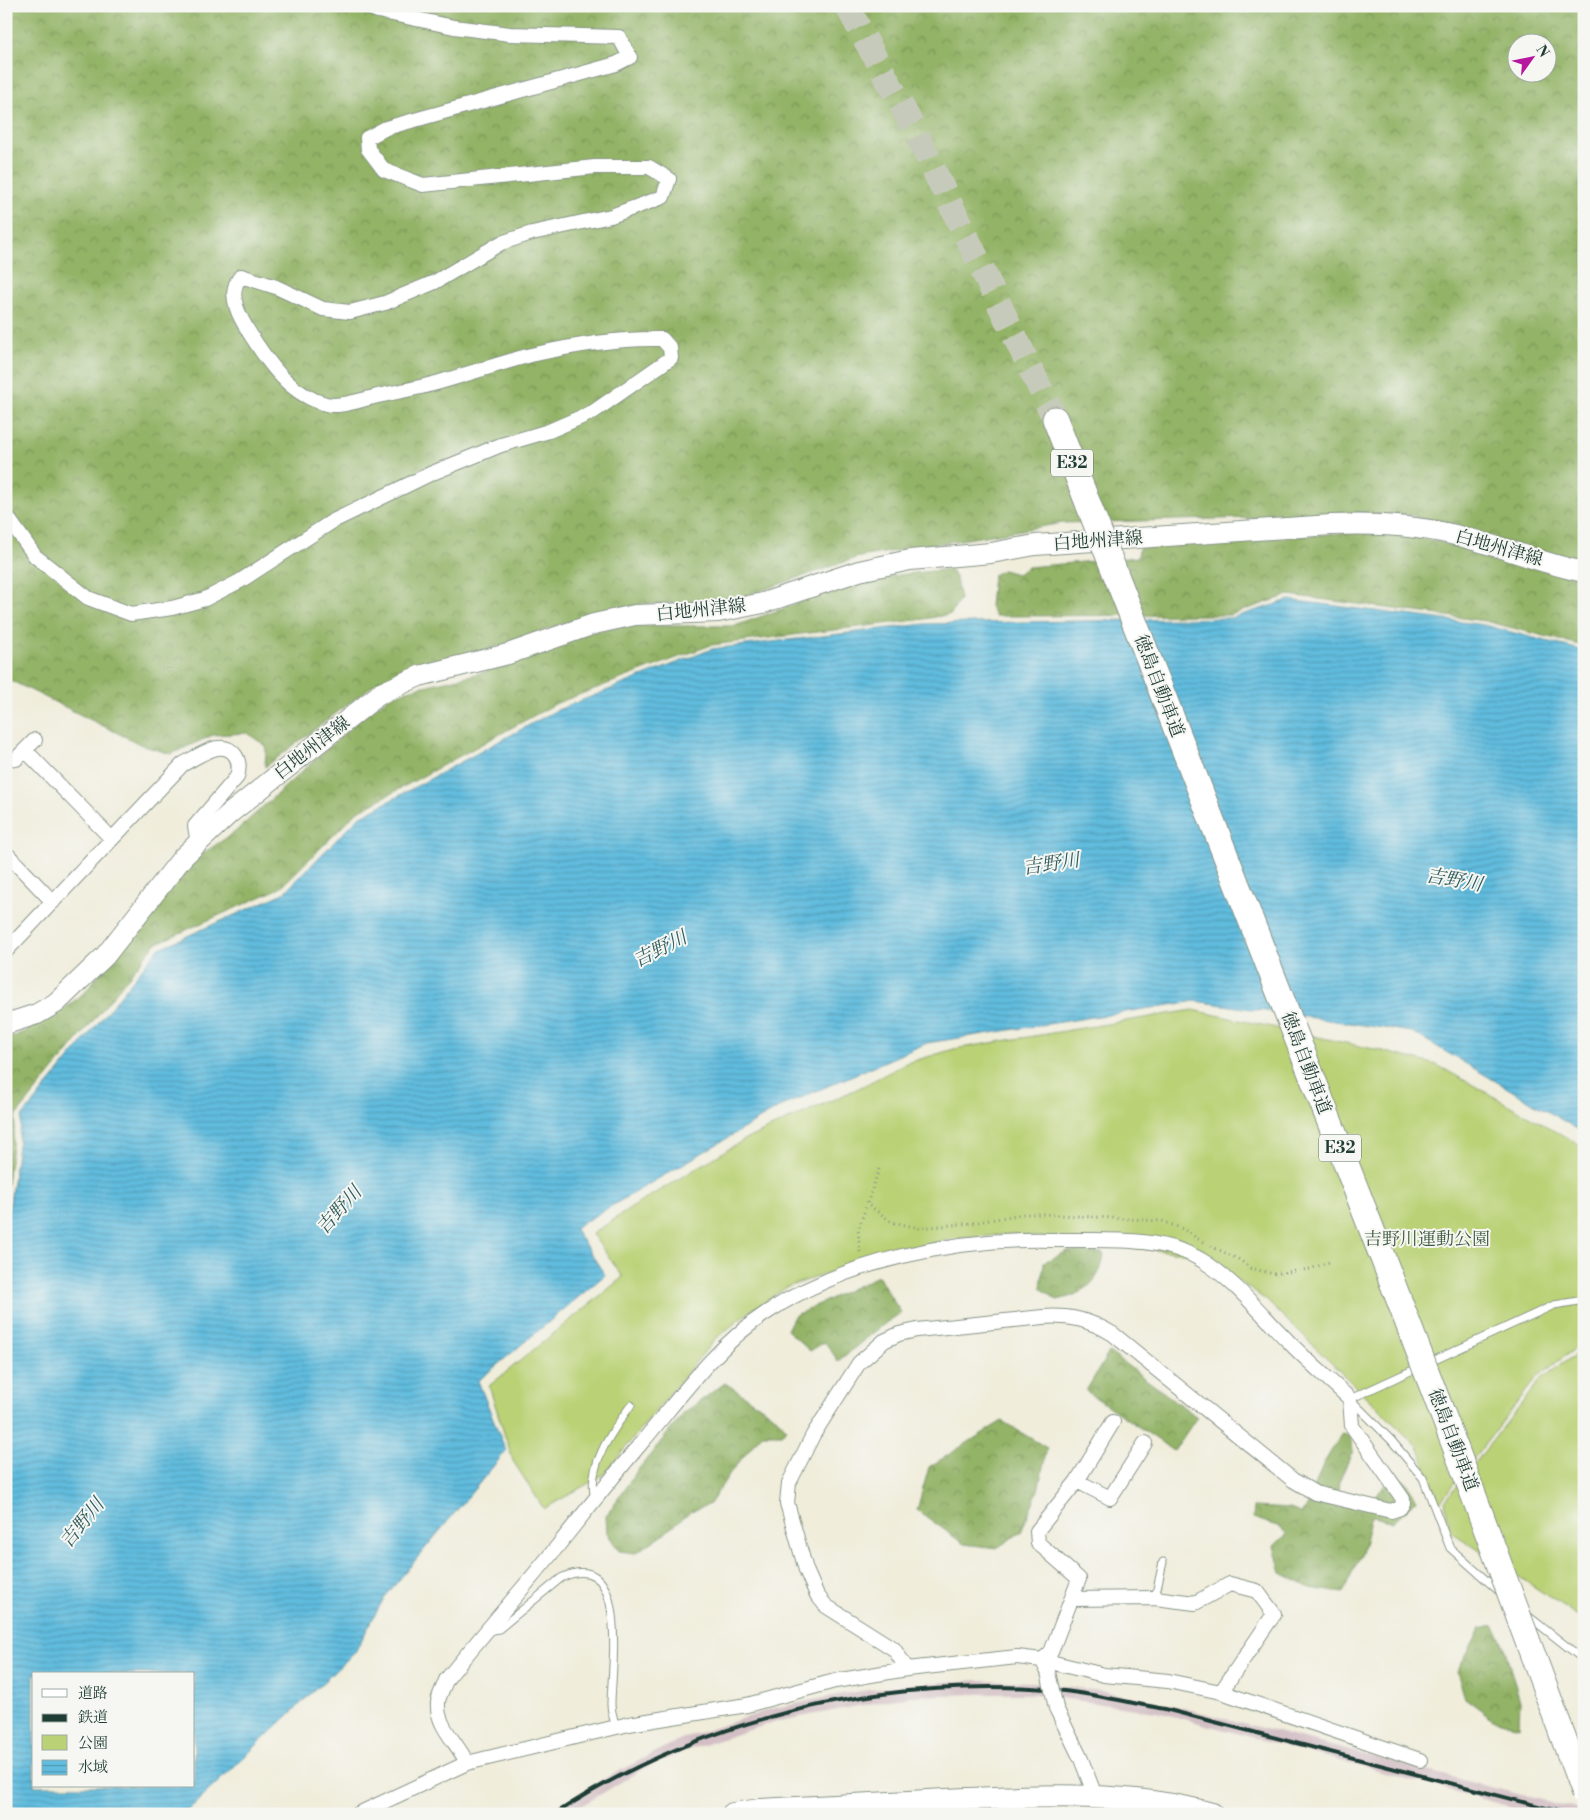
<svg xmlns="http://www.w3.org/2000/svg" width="1590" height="1820" font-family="'Libre Bodoni','Noto Serif JP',serif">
<defs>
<pattern id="forest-crowns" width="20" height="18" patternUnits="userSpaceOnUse" patternTransform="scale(1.25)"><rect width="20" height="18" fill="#93b366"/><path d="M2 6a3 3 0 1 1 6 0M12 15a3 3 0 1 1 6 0" fill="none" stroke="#779355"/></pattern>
<pattern id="water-rules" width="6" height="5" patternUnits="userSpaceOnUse" patternTransform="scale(1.25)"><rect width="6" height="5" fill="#61bcde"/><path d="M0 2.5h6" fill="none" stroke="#4f9ab5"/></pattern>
</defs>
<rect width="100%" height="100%" fill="#f6f6f2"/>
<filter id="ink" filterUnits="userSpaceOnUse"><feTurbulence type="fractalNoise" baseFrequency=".02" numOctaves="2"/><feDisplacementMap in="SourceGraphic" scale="10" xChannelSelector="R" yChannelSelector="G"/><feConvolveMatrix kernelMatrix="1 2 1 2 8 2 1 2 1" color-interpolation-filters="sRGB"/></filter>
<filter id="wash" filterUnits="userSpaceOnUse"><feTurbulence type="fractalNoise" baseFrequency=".0096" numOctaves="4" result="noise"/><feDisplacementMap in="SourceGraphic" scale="20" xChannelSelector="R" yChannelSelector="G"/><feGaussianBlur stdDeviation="1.12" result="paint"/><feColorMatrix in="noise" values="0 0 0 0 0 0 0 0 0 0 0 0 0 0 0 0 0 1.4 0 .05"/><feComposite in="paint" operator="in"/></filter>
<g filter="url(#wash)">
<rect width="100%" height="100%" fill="#f0eddb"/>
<path fill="#d2bec4" d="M979,1680l54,2 70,9 61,12 420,108v3h-47l-375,-101 -128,-19h-56l-67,2 -137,26 -89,29 -41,17 -76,46h-24l52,-31 85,-44 90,-30 71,-15 67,-10z"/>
<path fill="#bad175" stroke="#6c8754" d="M1193,1010l185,40 59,15 147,82v195l-47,35 -97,125 -22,-55 -152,-147 -65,-45 -189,-21 -60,5 -58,12 -107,36 -37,24 -35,28 -112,136 -59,34 -31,-48 -24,-75 134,-109 -31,-43 50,-33 100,-60 119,-54 46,-24 47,-14z
M1584,1348v272l-134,-89 -5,-30 96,-122z"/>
<path fill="url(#forest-crowns)" stroke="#59784d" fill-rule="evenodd" d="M6,6h1578v555l-30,-6 -148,-41 -343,9 -204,34 -134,46 -81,1 -47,8 -104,36 -68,17 -49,18 -111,84 1,-21 -19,-13 -34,2 -42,19 -27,-8 -134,-66 -4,7zM1518,42h30v30h-30z
M1383,530l53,11 84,25 64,12v68l-99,-25 -196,-26 -59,20 -235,1 -5,-10 3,-31 10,-5 14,4 11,-7 110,-10 1,-9z
M950,569l6,10 4,20 -9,15 -27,5 -213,26 -154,58 -200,109 -77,76 -125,56 -139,172 -10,74v-153h7l41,-20 31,-25 68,-84 49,-54 33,-22 125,-113 28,-21 23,-9 74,-17 105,-40 37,-6h108l128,-47z
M1068,1251l36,2c-2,28 -21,42 -47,47l-16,-12 3,-26z
M878,1276l23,37 -14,9 -49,39 -13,-19 -15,9 -23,-21 7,-14z
M1109,1352l88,65 -23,34 -88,-60z
M725,1383l50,33 12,13 -6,5h-19l-32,39 -20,31 -19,7 -26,22 -29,20 -17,-2 -12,-18 -1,-17 31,-45 48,-59z
M1002,1421l45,27 -9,42 -17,42 -24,16 -33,-4 -47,-34 12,-43z
M1342,1433l8,4 3,14 -14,30 -3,27 35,-8 26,-26 10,8 9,18 -23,22 -22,-6 -8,34 -20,43 -33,-5 -29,-15 -7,-27 13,-12 -9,-8 -25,-8 1,-11 36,2 11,4 6,-6 17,-44z
M1494,1626l8,14 18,61 -1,25 -26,-7 -28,-21 -8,-26 23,-43z"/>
<path fill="url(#water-rules)" stroke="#407c89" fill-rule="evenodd" d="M1289,600l195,25 100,26v482l-172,-101 -217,-31 -268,42 -145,63 -208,122 31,47 -127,106 28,70 -122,147 -29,54 -171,162h-178v-602l3,-2 13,-93 136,-168 126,-56 74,-75 197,-107 157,-62 213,-25 307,-6zM34,1674h160v112h-160z"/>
</g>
<g filter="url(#ink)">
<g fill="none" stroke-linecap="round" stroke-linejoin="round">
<path stroke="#c6caba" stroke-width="25" stroke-dasharray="25 12" stroke-linecap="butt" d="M847,6l66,121 142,292"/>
<defs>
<path id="service" d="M595,1498c-9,-32 18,-68 36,-93
M1502,1594l-52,-46 -27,-70 -32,-38 -41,-41 204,-94 30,-5
M1155,1598l8,-36
M1527,1615l57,45
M487,1631l12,-2 62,-51c70,-33 50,93 50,126 0,8 3,16 5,23"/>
<path id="minor" d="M6,515l29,41 53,42 43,16 41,-6 33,-9 35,-18 93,-60 97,-47 71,-29 48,-14 44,-19 78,-54 -1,-10 -8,-9c-43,-1 -88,6 -131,16 -30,8 -60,18 -91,27 -21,6 -44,10 -66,15 -14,3 -35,11 -48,7 -35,-9 -56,-39 -74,-67 -11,-17 -27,-43 -11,-61l35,11 47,22 27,3 35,-9 50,-21 66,-39 31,-10 79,-17 52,-19 6,-18 -20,-12h-54l-172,18 -39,-15 -16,-21 -1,-11 19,-10 230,-64 14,-7 -11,-20 -109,-3 -56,-7 -76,-16 -12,-5
M25,750l87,89
M16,759l19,-19
M6,853l47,49
M6,951l177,-187c15,-7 39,-27 52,-9 5,7 4,14 2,22l-42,49 3,18
M1077,1481l33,17 35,-55
M1042,1660l62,15 64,6 53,11 53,-78 -17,-23 -27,-7 -35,19 -40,-5 -83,1
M1042,1660l9,-8 28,-73 -41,-36 -1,-12 40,-50 36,-59
M1221,1692l199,68
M1056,1708l25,51 15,39
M467,1763c-9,-20 -31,-37 -29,-60 0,-7 6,-16 8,-23 36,-45 74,-88 110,-132 29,-36 57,-72 87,-107 38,-45 74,-96 123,-128 79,-53 191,-75 285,-73 49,1 109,-6 152,21 32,20 57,52 84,79 20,21 42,39 63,59l2,27 51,73v4l-3,5 -9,3 -76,-18 -22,-13 -180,-146c-23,-14 -43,-19 -70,-17l-126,13 -18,4 -15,7 -25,22 -46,72 -24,48 -2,20 19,67 11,25 9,11 68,43 13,20
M358,1814l109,-51 162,-39 118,-19 88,-24 72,-12 110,-12 25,3 6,12"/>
<path id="secondary" d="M6,1024l31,-10 19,-11 49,-47 78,-99 46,-43 152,-121 38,-17 89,-22 86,-30 41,-9 83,-3 45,-9 96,-32 51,-11 81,-7 44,-8 296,-20c46,-2 90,0 136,13 39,10 77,26 117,34"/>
<path id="trunk" d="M733,1814l27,-4c62,-3 124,-7 186,-10 87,-4 181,-10 266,14"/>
<path id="motorway" d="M1055,419l34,87"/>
</defs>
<use href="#service" stroke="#889588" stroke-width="9"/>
<use href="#minor" stroke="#889588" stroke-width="16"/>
<use href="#secondary" stroke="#889588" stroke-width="22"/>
<use href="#trunk" stroke="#889588" stroke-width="24"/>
<use href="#motorway" stroke="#889588" stroke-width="27"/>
<path stroke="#889588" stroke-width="3" stroke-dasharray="1 4" stroke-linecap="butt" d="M879,1169l-12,35 25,18 27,6 54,-5 49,-9h22l118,7 21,8 20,13
M1211,1246l29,14 10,8 23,6 37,-5 22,-8
M860,1252l-2,-22 9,-26"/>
<use href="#service" stroke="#fff" stroke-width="7"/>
<use href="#minor" stroke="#fff" stroke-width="14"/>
<use href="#secondary" stroke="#fff" stroke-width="20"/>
<use href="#trunk" stroke="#fff" stroke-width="22"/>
<use href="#motorway" stroke="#fff" stroke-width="25"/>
<path stroke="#1f3d34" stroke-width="4" d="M555,1814c139,-92 310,-134 476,-126 45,2 90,13 134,21l404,105"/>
<defs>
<path id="minor-bridge" d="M1048,1672l8,36"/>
<path id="motorway-bridge" d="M1089,506l297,760 86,225 112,302"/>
</defs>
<use href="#minor-bridge" stroke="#889588" stroke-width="16" stroke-linecap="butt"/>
<use href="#motorway-bridge" stroke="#889588" stroke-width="27" stroke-linecap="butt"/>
<use href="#minor-bridge" stroke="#fff" stroke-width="14"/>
<use href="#motorway-bridge" stroke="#fff" stroke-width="25"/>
</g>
</g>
<g text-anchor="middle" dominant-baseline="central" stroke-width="4" stroke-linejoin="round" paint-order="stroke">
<g fill="#f6f6f2" stroke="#60746d" stroke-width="1">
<rect x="1051" y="449.5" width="42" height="27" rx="4"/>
<rect x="1319" y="1134.5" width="42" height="27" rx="4"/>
</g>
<g font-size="16" font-weight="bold" fill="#1f3d34">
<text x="1072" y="463">E32</text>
<text x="1340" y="1148">E32</text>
</g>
<g font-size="18" fill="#1f3d34" stroke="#f6f6f2">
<text transform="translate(1098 541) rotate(-4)">白地州津線</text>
<text transform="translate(1499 548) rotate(16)">白地州津線</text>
<text transform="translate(701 610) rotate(-6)">白地州津線</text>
<text transform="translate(1159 686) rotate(69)">徳島自動車道</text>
<text transform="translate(312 748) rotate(-38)">白地州津線</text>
<text transform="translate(1306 1063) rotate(69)">徳島自動車道</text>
<text transform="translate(1453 1440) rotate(69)">徳島自動車道</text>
</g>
<g font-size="18" fill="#3e5b41" stroke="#f6f6f2">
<text x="1427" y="1239">吉野川運動公園</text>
</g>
<g font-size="19" font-style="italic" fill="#305d5e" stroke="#f6f6f2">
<text transform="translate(1051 864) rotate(-8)">吉野川</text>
<text transform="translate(1454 880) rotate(10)">吉野川</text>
<text transform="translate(660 949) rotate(-27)">吉野川</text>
<text transform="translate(339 1210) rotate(-48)">吉野川</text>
<text transform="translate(82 1523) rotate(-51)">吉野川</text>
</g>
</g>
<rect width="1590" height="1820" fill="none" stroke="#f6f6f2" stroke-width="25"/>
<rect x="32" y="1672" width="162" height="115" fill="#f6f6f2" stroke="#a0aca6"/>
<rect x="42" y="1689" width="25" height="8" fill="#ffffff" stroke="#a0aca6"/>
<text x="78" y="1698" font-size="15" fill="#1f3d34">道路</text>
<rect x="42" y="1714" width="25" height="8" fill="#1f3d34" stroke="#a0aca6"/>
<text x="78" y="1722" font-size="15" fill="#1f3d34">鉄道</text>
<rect x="42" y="1735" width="25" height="15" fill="#bad175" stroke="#a0aca6"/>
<text x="78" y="1748" font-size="15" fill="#1f3d34">公園</text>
<rect x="42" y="1760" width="25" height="15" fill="url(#water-rules)" stroke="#a0aca6"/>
<text x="78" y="1772" font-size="15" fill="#1f3d34">水域</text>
<g transform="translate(1532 58) rotate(57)"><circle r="24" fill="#f6f6f2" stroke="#a0aca6"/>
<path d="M0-4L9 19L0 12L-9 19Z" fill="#b5179e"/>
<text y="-8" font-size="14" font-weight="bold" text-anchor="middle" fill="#1f3d34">N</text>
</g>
</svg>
